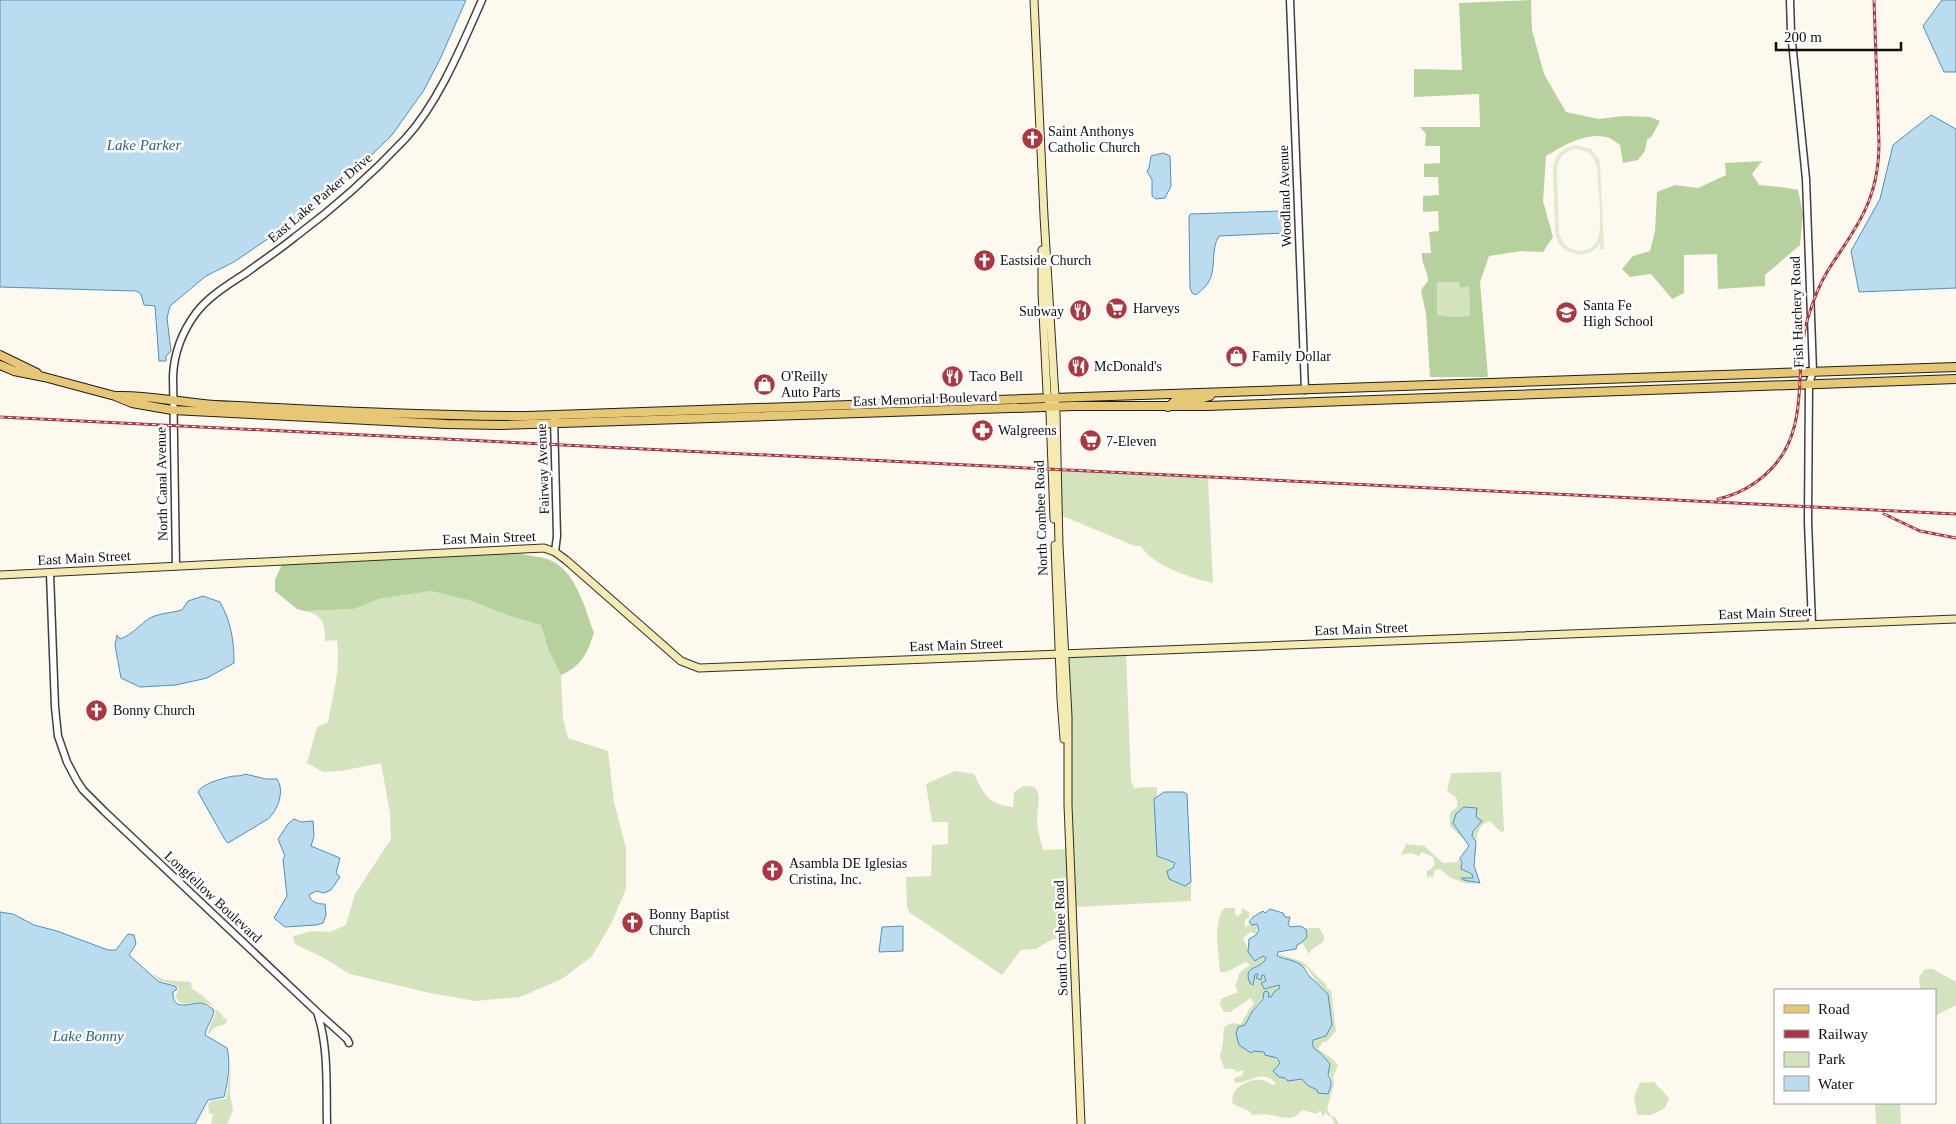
<svg xmlns="http://www.w3.org/2000/svg" width="1956" height="1124" font-family="Georgia,serif">
<rect width="100%" height="100%" fill="#fdf9ef"/>
<path fill="#d2e3bd" d="M1437,281l22,1 1,6 9,-3 1,31 -20,1 -13,-2z
M1059,469l149,9 5,105c-22,-5 -60,-17 -72,-37h-6l-75,-31z
M431,591l37,9 42,16 31,9 7,24 13,26 2,43 5,20 40,13 6,51 12,46v41l-15,35 -19,32 -30,23 -42,18 -45,4 -45,-8 -80,-19 -28,-17 -27,-13 -2,-8 20,-5 17,1 16,-7 9,-31 36,-55 -1,-26 -9,-50 -40,8 -18,1 -16,-9 10,-36 11,-5c5,-27 13,-54 9,-82l-12,1c0,-18 -1,-25 -20,-30l49,-2 25,-10z
M1126,653l5,128 3,7 23,-1v10l-3,3 10,60 11,3 -2,5 3,14 9,4 6,-4v19l-117,6 -5,-156 -2,-96z
M955,771l19,3c10,20 14,31 39,33l1,-15 10,-6 11,1c7,10 2,20 2,31 0,11 3,21 6,32l25,-1 3,90h-18l-17,10 -15,1 -19,25 -93,-63 -2,-6 -1,-29 25,-1 1,-31 16,-1v-22h-16l-6,-38z
M1501,772l3,59 -3,1 -11,-11c-11,3 -13,12 -14,21 -7,-10 0,-14 6,-21l-5,-2 -2,-11 -11,-1 -3,3 -5,18 4,4 3,7 -13,-13v-13l7,-6c2,-10 -2,-10 -10,-16l4,-16 1,-2z
M1406,844l18,2 19,17 14,-1 3,-4 2,8 7,8h4v4l-7,1 -3,-2c6,4 11,3 16,6l-11,1 -17,-6 -11,-9 -5,1 -2,8 -3,-2 -3,2v-7l4,-2 4,-5 -2,-7 -11,-5 -3,4 -8,-3 -10,2z
M1225,908h10v6l3,2 3,-2 1,-6 7,4v6l-4,1v8l5,-3 8,2 -2,8 -5,-2 -8,6 10,21 4,2 6,-5 3,2 -2,4 -15,10 1,11 4,-3 -1,-3 4,-4v6l4,1 1,-5 4,1v5l-5,1v4l3,3 15,-4 1,2 -9,10 -3,1 -1,-3c-10,6 -16,20 -22,30l-4,1c-5,6 -4,11 -2,19l12,8 3,-2 10,1v2l10,3 6,5 -5,6 13,13 14,-2 4,5 11,6 1,3 10,1c1,-4 4,-9 4,-13 -1,-7 -5,-8 -2,-16 -2,-2 -3,-5 -5,-8 -6,-7 -14,-5 -12,-17l5,-3 5,1 9,-13 -6,-33 -4,-3 -15,-21 -29,-13 2,-1c6,3 15,4 22,8 7,4 16,16 24,22l1,5 4,1 5,41 -10,11h-3l-5,7c7,5 17,10 20,17l-5,11 1,7 -7,25 4,7 4,1 4,7h-4l-3,-6 -7,-5 -2,4 -3,-7 -3,4 -15,-4c-10,14 -23,5 -37,4 -4,0 -8,1 -12,1l-4,-4 -16,-7c-5,-14 15,-26 28,-24 5,0 8,3 11,5l4,-1c-12,-16 -27,-1 -41,-1l-1,-4 3,-2 5,-1 2,-6 -7,2 -3,-3h-9c-8,-16 -4,-12 -2,-27 1,-5 -1,-10 2,-16l7,-3 9,1 9,-16 4,-4 -3,-6 -21,14h-6l-4,-8 1,-5 17,-7 -3,-8 2,-1 2,-10 11,-8 -4,-3c-8,3 -18,12 -26,10 -1,-17 -8,-52 5,-64z
M1310,928h9l5,8 -1,6 -11,7 -3,5 -7,-12 4,-5v-8z
M1925,969h8l23,13v23l-21,11v-26h-15l-1,-13z
M152,974l13,6 26,2 1,7 10,6 21,21v2h4l-1,6 -11,3 -7,8c0,-10 8,-16 8,-26 -12,-11 -22,-4 -36,-6l-5,-7 4,-7 -3,-4 -16,-4z
M231,1065l-1,29 3,16 -6,14h-16l2,-10 -4,-1 -1,-9 5,-4 13,-1z
M1654,1082l15,16 -4,10 -14,7h-14l-3,-18 6,-14z
M1875,1103h25l1,21h-25z"/>
<path fill="#b7d19e" fill-rule="evenodd" d="M1531,0l1,30 12,44 22,38 33,7 24,-3 27,1 10,4 -8,15 -5,4 -2,11 -7,9 -15,3 -3,-18c-4,-3 -9,-7 -14,-8 -21,-5 -43,9 -60,19l-3,45 10,36 -10,15 -22,-1 -32,5 -9,26 8,95h-58l-4,-63 -5,-24 7,-9c0,-11 -7,-17 -6,-28h9l-2,-21 10,-1 -1,-20 -15,1v-16l16,-1 -1,-18h-14v-13l16,-1v-17h-15l1,-12 -6,-7h60l-1,-33 -65,3v-28l48,1 -3,-67zM1437,282h22l1,6 9,-2 1,30 -20,1 -13,-2z
M1762,161l-10,13 7,11 22,2 17,3 5,24 -3,31 -35,30v11l-47,3 -1,-35 -33,1v38l-12,6 -21,-25 -21,3 -8,-8 11,-13 17,-5 5,-20 2,-39 18,-7 23,3 28,-13 -1,-12z
M515,553c11,2 22,3 32,6 28,9 38,49 47,74 -7,20 -12,33 -33,42l-13,-26 -7,-24 -31,-9 -42,-16 -37,-9 -52,8 -25,10 -49,2 -8,-2 -22,-18v-11l7,-16z"/>
<path fill="#e2ebcd" fill-rule="evenodd" d="M1576,145l15,4 9,12 4,88h-4v-5l-9,8 -11,3 -14,-4 -8,-8 -3,-11 -2,-62c1,-14 9,-23 23,-25zM1573,149c13,-1 22,6 24,20 1,17 5,50 2,66 -5,24 -37,19 -40,-3l-2,-65 5,-12z"/>
<path fill="#badcee" stroke="#4b92bb" d="M0,0h466l-25,57 -17,33 -32,45 -46,45 -36,30 -76,52 -28,14 -36,30 -3,12 4,33 -5,5v5h-7l-4,-55 -11,-1 -3,-11 -5,-3 -136,-4z
M1942,0h14v72h-12l-21,-46z
M1931,115l25,14v159l-97,4 -8,-41 29,-52 13,-54z
M1163,153l7,3 1,30 -6,12 -9,1 -4,-3v-16l-5,-9 2,-3 2,-12z
M1281,211c4,7 7,14 3,22l-65,3c-9,14 -2,33 -11,47 -3,5 -8,8 -12,12l-4,-2 -2,-5 -1,-72 2,-2z
M203,596l17,6c11,20 14,38 14,61l-27,15 -31,7 -36,2 -19,-9 -6,-33 2,-10 3,4c12,-4 19,-14 30,-21 10,-5 21,-5 32,-8l6,-9z
M245,774l21,5h11c8,12 1,31 -9,40l-40,24 -3,-3 -27,-48c4,-8 22,-13 31,-15 6,-2 11,0 16,-3z
M1164,792h19l4,2 4,88 -6,4 -16,-7 -2,-8 6,-3 2,-5 -18,-7 -3,-57z
M1464,807l13,1 -1,9 6,4 -9,10 -1,5 4,6 -2,24 6,17 -16,-3 -3,-2h12l-1,-4 -11,-5 1,-7 -2,-4 9,-12 -16,-23 3,-9z
M294,819l7,3 12,-1 1,15 -3,10 29,12 -4,15 4,4 -9,13 -7,3 -8,-2 -7,4c3,8 8,9 16,9l1,11 -3,8 -7,2 -31,2 -11,-9 13,-22 -4,-37 2,-3 -7,-17 10,-15z
M1270,909l13,4 2,4h5l-2,7 2,3 10,-1 6,3 1,8 -6,6 -4,2 -1,4 -18,3 -1,4c7,3 16,4 23,8 5,3 6,9 10,13 7,5 11,12 18,17l4,31 -6,11 -13,4c-2,11 5,9 11,17 2,2 4,5 6,7l-2,11c5,7 3,11 0,19l-10,-1 -1,-3 -10,-5 -5,-6 -14,2 -3,-3 -6,-1 -6,-6 7,-8 -3,-5 -12,-3 -1,-3 -10,-1 -3,2 -12,-8 -3,-11 2,-7 7,-2 7,-13 11,-13 1,-7 3,-1 2,2 -1,4h3l3,-5 6,-4 -1,-3 -15,4 -3,-6 5,-2 -2,-6h-2l-1,5 -5,-2 2,-4h-3l-2,11 -3,-2c-8,-18 11,-13 16,-25l-3,-2 -8,5 -7,-9 1,-13 7,-4 3,-5 -2,-6 -5,1 -3,-3 4,-5 10,-6 2,2z
M0,912l13,2 21,11 23,6 51,19h8l12,-16 6,1 2,9 -7,11 30,27 16,4 2,3 -4,3c-1,20 17,11 27,11 6,0 10,4 14,7 -1,10 -8,16 -9,25l22,13c4,17 1,32 -3,49l-16,3 -13,24h-195z
M903,926v25l-24,1 3,-25z"/>
<g fill="none" stroke-linecap="round" stroke-linejoin="round">
<defs>
<path id="tertiary" d="M1290,0l15,390
M1790,0l1,32 15,147 7,192 -4,13 -1,138 4,102
M554,418l3,118 -2,16
M176,566l-3,-190c1,-23 9,-44 23,-63 13,-17 32,-28 50,-40 16,-12 33,-23 49,-36 39,-29 77,-63 110,-98 34,-37 57,-94 77,-139
M50,573l5,134 3,29 9,26 10,19 6,9 21,21 213,201c12,35 9,75 10,112
M318,1013l29,26 2,4"/>
<path id="secondary" d="M1034,0l10,216 12,197 3,132 9,172v88l13,319
M1042,250v43l5,99 3,21 4,106
M1055,545l6,154 3,40
M0,575l544,-27 11,4 11,8 115,101 18,7 1257,-49"/>
<path id="primary" d="M0,355l37,18
M0,365l14,6 30,6 71,19 17,7 40,7 274,14 54,1 573,-19h134l749,-27
M117,396c33,-1 66,7 98,9 104,5 208,11 312,11l1429,-49
M1168,407l7,-6 22,-1 13,-4"/>
</defs>
<use href="#tertiary" stroke="#404040" stroke-width="9"/>
<use href="#secondary" stroke="#2f2f2f" stroke-width="9"/>
<use href="#primary" stroke="#1e1e1e" stroke-width="10"/>
<use href="#tertiary" stroke="#fff" stroke-width="6"/>
<use href="#secondary" stroke="#f4eab2" stroke-width="7"/>
<use href="#primary" stroke="#e6c775" stroke-width="8"/>
<defs>
<path id="rail" d="M0,417l1956,97
M1718,499c27,-6 52,-23 66,-47 23,-39 11,-89 23,-131 5,-17 11,-34 20,-49 13,-21 28,-40 38,-62 10,-21 14,-44 14,-67l-5,-143
M1884,514l36,17 36,7"/>
</defs>
<use href="#rail" stroke="#aa3741" stroke-width="3"/>
<use href="#rail" stroke="#fff" stroke-width="1" stroke-dasharray="4" stroke-linecap="butt"/>
</g>
<defs>
<symbol id="church-disc" viewBox="-11 -11 22 22"><circle r="9.5" fill="#aa3741" stroke="#fff"/><path d="M-1.2-6h2.4v3.5h3.3v2.4h-3.3V6h-2.4V-.1h-3.3v-2.4h3.3Z" fill="#fff"/></symbol>
<symbol id="supermarket-disc" viewBox="-11 -11 22 22"><circle r="9.5" fill="#aa3741" stroke="#fff"/><path d="M-6-5.5h2.5l.6 2H6L4.5 2H-2.5L-4.4-4H-6ZM-1.5 3.2a1.3 1.3 0 1 0 .1 0ZM3 3.2a1.3 1.3 0 1 0 .1 0Z" fill="#fff"/></symbol>
<symbol id="restaurant-disc" viewBox="-11 -11 22 22"><circle r="9.5" fill="#aa3741" stroke="#fff"/><path d="M-5-6h1v4h1v-4h1v4h1v-4h1v5L-1.5 .5V6h-2V.5L-5-1ZM5-6V6H3V1.5H1.5Q1.5-4 5-6Z" fill="#fff"/></symbol>
<symbol id="school-disc" viewBox="-11 -11 22 22"><circle r="9.5" fill="#aa3741" stroke="#fff"/><path d="M0-5L7-2L0 1L-7-2ZM-4 1L0 2.5L4 1V4Q0 6-4 4Z" fill="#fff"/></symbol>
<symbol id="shop-disc" viewBox="-11 -11 22 22"><circle r="9.5" fill="#aa3741" stroke="#fff"/><path d="M-5-2.5h2.3a2.7 3.5 0 0 1 5.4 0H5L5.5 6h-11ZM-1.5-2.5h3a1.5 2.3 0 0 0-3 0Z" fill="#fff"/></symbol>
<symbol id="pharmacy-disc" viewBox="-11 -11 22 22"><circle r="9.5" fill="#aa3741" stroke="#fff"/><path d="M-2-6h4v4h4v4h-4v4h-4v-4h-4v-4h4Z" fill="#fff"/></symbol>
</defs>
<g fill-rule="evenodd">
<use href="#church-disc" x="1020" y="126" width="25" height="25"/>
<use href="#church-disc" x="972" y="248" width="25" height="25"/>
<use href="#supermarket-disc" x="1104" y="296" width="25" height="25"/>
<use href="#restaurant-disc" x="1068" y="298" width="25" height="25"/>
<use href="#school-disc" x="1554" y="300" width="25" height="25"/>
<use href="#shop-disc" x="1224" y="344" width="25" height="25"/>
<use href="#restaurant-disc" x="1066" y="354" width="25" height="25"/>
<use href="#restaurant-disc" x="940" y="364" width="25" height="25"/>
<use href="#shop-disc" x="752" y="372" width="25" height="25"/>
<use href="#pharmacy-disc" x="970" y="418" width="25" height="25"/>
<use href="#supermarket-disc" x="1078" y="428" width="25" height="25"/>
<use href="#church-disc" x="84" y="698" width="25" height="25"/>
<use href="#church-disc" x="760" y="858" width="25" height="25"/>
<use href="#church-disc" x="620" y="910" width="25" height="25"/>
</g>
<g text-anchor="middle" dominant-baseline="central" stroke-width="5" stroke-linejoin="round" paint-order="stroke">
<g font-size="14" fill="#0d0d0d" stroke="#fff" text-anchor="start">
<text x="1048" y="131">Saint Anthonys<tspan x="1048" dy="16">Catholic Church</tspan></text>
<text x="1000" y="260">Eastside Church</text>
<text x="1583" y="305">Santa Fe<tspan x="1583" dy="16">High School</tspan></text>
<text x="1133" y="308">Harveys</text>
<text x="1064" y="311" text-anchor="end">Subway</text>
<text x="1252" y="356">Family Dollar</text>
<text x="1094" y="366">McDonald's</text>
<text x="781" y="376">O'Reilly<tspan x="781" dy="16">Auto Parts</tspan></text>
<text x="969" y="376">Taco Bell</text>
<text x="998" y="430">Walgreens</text>
<text x="1106" y="441">7-Eleven</text>
<text x="113" y="710">Bonny Church</text>
<text x="789" y="863">Asambla DE Iglesias<tspan x="789" dy="16">Cristina, Inc.</tspan></text>
<text x="649" y="914">Bonny Baptist<tspan x="649" dy="16">Church</tspan></text>
</g>
<g font-size="14" fill="#0d0d0d" stroke="#fff">
<text transform="translate(1285 196) rotate(-92)">Woodland Avenue</text>
<text transform="translate(320 198) rotate(-40)">East Lake Parker Drive</text>
<text transform="translate(1797 312) rotate(-92)">Fish Hatchery Road</text>
<text transform="translate(925 399) rotate(-2)">East Memorial Boulevard</text>
<text transform="translate(543 469) rotate(-92)">Fairway Avenue</text>
<text transform="translate(162 484) rotate(-91)">North Canal Avenue</text>
<text transform="translate(1041 518) rotate(-92)">North Combee Road</text>
<text transform="translate(489 538) rotate(-2)">East Main Street</text>
<text transform="translate(84 558) rotate(-3)">East Main Street</text>
<text transform="translate(1765 613) rotate(-2)">East Main Street</text>
<text transform="translate(1361 629) rotate(-2)">East Main Street</text>
<text transform="translate(956 645) rotate(-2)">East Main Street</text>
<text transform="translate(213 897) rotate(43)">Longfellow Boulevard</text>
<text transform="translate(1061 938) rotate(-92)">South Combee Road</text>
</g>
<g font-size="15" font-style="italic" fill="#27648d" stroke="#fff">
<text x="144" y="145">Lake Parker</text>
<text x="88" y="1036">Lake Bonny</text>
</g>
</g>
<rect x="1774" y="989" width="162" height="115" fill="#ffffff" stroke="#9e9e9e"/>
<rect x="1784" y="1005" width="25" height="8" fill="#e6c775" stroke="#9e9e9e"/>
<text x="1818" y="1014" font-size="15" fill="#0d0d0d">Road</text>
<rect x="1784" y="1030" width="25" height="8" fill="#aa3741" stroke="#9e9e9e"/>
<text x="1818" y="1039" font-size="15" fill="#0d0d0d">Railway</text>
<rect x="1784" y="1052" width="25" height="15" fill="#d2e3bd" stroke="#9e9e9e"/>
<text x="1818" y="1064" font-size="15" fill="#0d0d0d">Park</text>
<rect x="1784" y="1076" width="25" height="15" fill="#badcee" stroke="#9e9e9e"/>
<text x="1818" y="1089" font-size="15" fill="#0d0d0d">Water</text>
<path d="M1776 42v8h125v-8" fill="none" stroke="#0d0d0d" stroke-width="2.5"/>
<text x="1784" y="42" font-size="15" fill="#0d0d0d" stroke="#ffffff" stroke-width="4" paint-order="stroke">200 m</text>
</svg>
